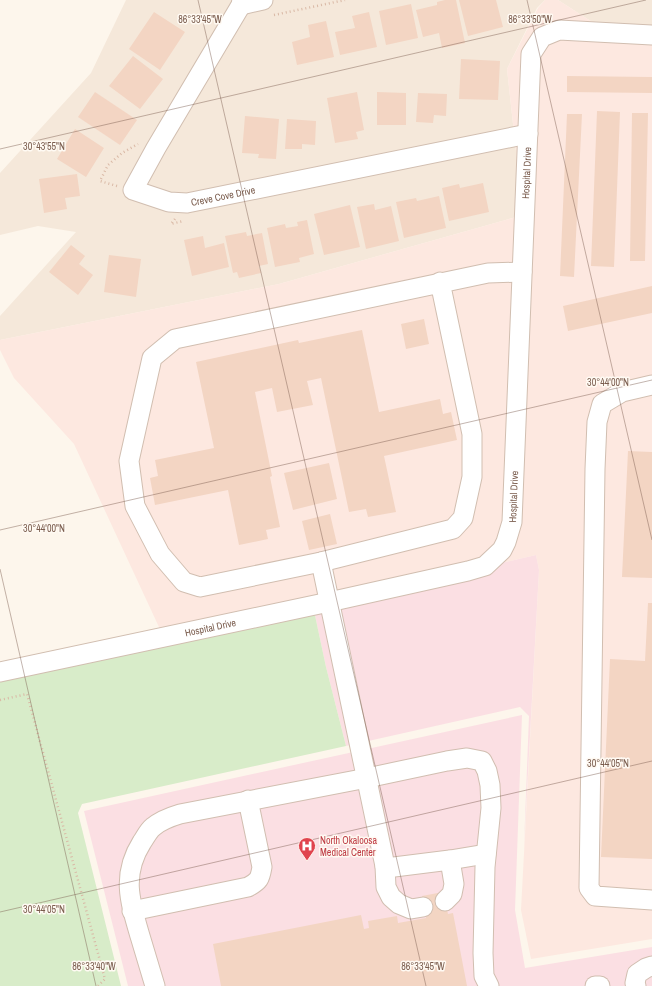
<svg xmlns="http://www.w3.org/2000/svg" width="652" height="986" font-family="'Archivo Narrow',sans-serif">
<rect width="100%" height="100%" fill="#fdf6ec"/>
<path fill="#f5e8da" d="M126,0h419l-8,8 -30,61 16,146 -244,69 -279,56v-24l76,-84 -38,-6 -38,9v-62l91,-100z
M558,0h94v30l-52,-3z"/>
<path fill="#fde8e0" d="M545,0h13l42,27 52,3v909l-121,20 -10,-49 18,-340 -3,-15 -371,85 -91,-196 -60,-66 -14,-28v-10l279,-56 244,-69 -16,-146 31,-61z"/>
<path fill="#fbdfe3" d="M536,555l3,15 -15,276 5,-130 -9,-9 -174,39 -20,-79 -13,-61z
M522,715l-7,195 10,58 127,-21v39h-524l-44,-175z"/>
<path fill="#d8ecc9" d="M313,606l13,61 20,79 -264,58 -4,9 43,173h-121v-309z"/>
<path fill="#f3d5c3" d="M445,0h11l9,43 -23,5 -3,-15 -16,4 -7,-27 21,-5v-3z
M459,0h37l7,27 -35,9z
M411,4l7,34 -32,7 -7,-34z
M154,12l31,20 -25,38 -31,-21z
M369,12l8,35 -37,8 -5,-23 20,-4 -3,-12z
M326,21l8,36 -37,8 -5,-23 18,-5 -2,-12z
M133,56l30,23 -23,30 -31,-23z
M461,59l39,2 -2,39 -39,-1z
M567,76l85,1v16l-85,-1z
M95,92l42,28 -17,25 -42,-28z
M357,92l7,38 -8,2 2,7 -23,4 -8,-45z
M377,92l29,1v32h-29z
M418,93l29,1 -1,22 -12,-1 -1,8 -17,-1z
M597,111l23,1 -6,155 -23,-1z
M632,113h16l-3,148h-15z
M567,114h15l-8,163 -14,-1z
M245,116l34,3 -3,40 -18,-1 1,-4 -17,-1z
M287,119l29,2 -1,24 -13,-1v5h-17z
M75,129l29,19 -18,29 -29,-18z
M77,174l3,22 -15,2 2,11 -23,4 -5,-34z
M483,183l6,29 -40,9 -7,-33 17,-4 1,4z
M439,196l7,32 -42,10 -8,-36 20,-4 1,3z
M374,204l1,6 16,-4 8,35 -33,8 -9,-42z
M350,205l10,42 -36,8 -10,-41z
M307,220l7,34 -15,4 1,4 -25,5 -8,-39 18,-4 1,4 12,-2 -1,-4z
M246,232l1,4 15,-3 6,31 -9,2 2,7 -22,5 -2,-6 -4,1 -8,-37z
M203,236l2,12 19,-5 5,24 -37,9 -8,-36z
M71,245l14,11 -6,8 14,11 -15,20 -29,-23z
M109,255l32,4 -5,38 -32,-5z
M652,286v27l-84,18 -5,-25z
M424,319l5,25 -23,5 -5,-25z
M362,330l17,82 61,-13 3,15 8,-2 6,28 -73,16 12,56 -28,5 -2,-8 -17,3 -28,-134 -14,3 6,24 -36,7 -5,-24 -17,4 17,84 -2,1 10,50 -14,3 2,9 -29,6 -11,-55 -73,15 -5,-27 8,-2 -3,-16 59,-12 -18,-86 102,-22 1,3z
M628,451l24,1v126l-30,-1z
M329,463l8,36 -44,11 -9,-37z
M330,514l7,30 -28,6 -7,-29z
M648,603h4v256l-51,-2 9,-198 35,2z
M443,892l5,22 5,-1 14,73h-246l-8,-42 148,-29 3,14 5,-1 -1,-7 29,-5 1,7 28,-5 -4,-22z"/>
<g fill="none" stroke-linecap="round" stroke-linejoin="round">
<defs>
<g id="minor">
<path id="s1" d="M242,0l-1,5 -85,143 -23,42 36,12 18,1 341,-69"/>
<path d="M241,5l22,-5"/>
<path d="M440,282l32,152v43l-9,41 -10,11 -132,33 -121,25 -16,-5 -24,-28 -25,-48 -6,-45 23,-103 23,-19 313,-66 34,-1"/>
<path d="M652,385l-30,7 -20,12 -5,18 -2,47 -6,419 6,8 57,4"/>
<path d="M321,562l64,304 9,1 56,-7 36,-6"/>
<path id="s2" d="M0,672l329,-70 139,-31 17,-5 17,-16 4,-8 6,-20 19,-468 11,-17 17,-7 93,5"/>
<path d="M385,866l1,21 5,10 8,7 12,5 12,-2"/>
<path d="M445,901l7,-7 2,-10 -4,-24"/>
<path d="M132,911l116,-24c11,-6 12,-8 14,-20l-14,-67"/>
<path d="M155,986c-5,-17 -10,-33 -15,-50 -10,-34 -19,-61 2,-94 3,-4 6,-11 11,-15 7,-6 17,-10 27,-13l187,-36 80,-17 20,-3 15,3 5,10 3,14 1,23 -6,59 -2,86 1,23 5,10"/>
<path d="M595,986h5"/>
<path d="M636,986l-1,-3 2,-9 9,-6 6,-2"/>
</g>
</defs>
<use href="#minor" stroke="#d1beb0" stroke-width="21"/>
<path stroke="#d9b8a5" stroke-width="2.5" stroke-dasharray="1 3" stroke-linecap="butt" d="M274,15l71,-15
M117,186l-17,-5 8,-16 14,-12 16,-9
M175,219l-4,5 12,-3
M0,700l27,-6 78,285 -7,7"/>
<use href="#minor" stroke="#fff" stroke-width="19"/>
</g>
<path fill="none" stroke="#7a5c4d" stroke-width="1" stroke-opacity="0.45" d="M198,0l228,986M527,0l125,540M0,149l646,-149M0,530l652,-150M0,569l96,417M0,912l652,-151"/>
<defs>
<symbol id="hospital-pin" viewBox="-11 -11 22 30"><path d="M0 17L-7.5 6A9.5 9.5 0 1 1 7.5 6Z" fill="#e0444e" stroke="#fffaf3"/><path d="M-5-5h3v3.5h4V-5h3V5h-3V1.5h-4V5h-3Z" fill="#fff"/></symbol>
</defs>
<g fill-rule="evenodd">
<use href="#hospital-pin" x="297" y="836" width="20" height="27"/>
</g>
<g text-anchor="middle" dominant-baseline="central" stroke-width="3" stroke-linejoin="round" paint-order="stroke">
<g font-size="10" fill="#7a5c4d" stroke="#fffaf3">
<text stroke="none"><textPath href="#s2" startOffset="899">Hospital Drive</textPath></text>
<text stroke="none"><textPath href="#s1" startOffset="312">Creve Cove Drive</textPath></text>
<text stroke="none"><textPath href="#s2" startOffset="575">Hospital Drive</textPath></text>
<text stroke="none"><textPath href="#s2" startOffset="215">Hospital Drive</textPath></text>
</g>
<g font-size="10" fill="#be3a42" stroke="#fffaf3" text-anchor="start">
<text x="320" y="840">North Okaloosa<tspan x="320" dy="12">Medical Center</tspan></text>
</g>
</g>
<g font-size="10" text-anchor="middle" fill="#7a5c4d" stroke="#fffaf3" stroke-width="3" stroke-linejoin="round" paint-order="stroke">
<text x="200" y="23">86°33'45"W</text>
<text x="530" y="23">86°33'50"W</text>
<text x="44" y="150">30°43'55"N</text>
<text x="608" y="386">30°44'00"N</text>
<text x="44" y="532">30°44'00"N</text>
<text x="608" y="767">30°44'05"N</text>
<text x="44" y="913">30°44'05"N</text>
<text x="94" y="970">86°33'40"W</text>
<text x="423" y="970">86°33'45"W</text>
</g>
</svg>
